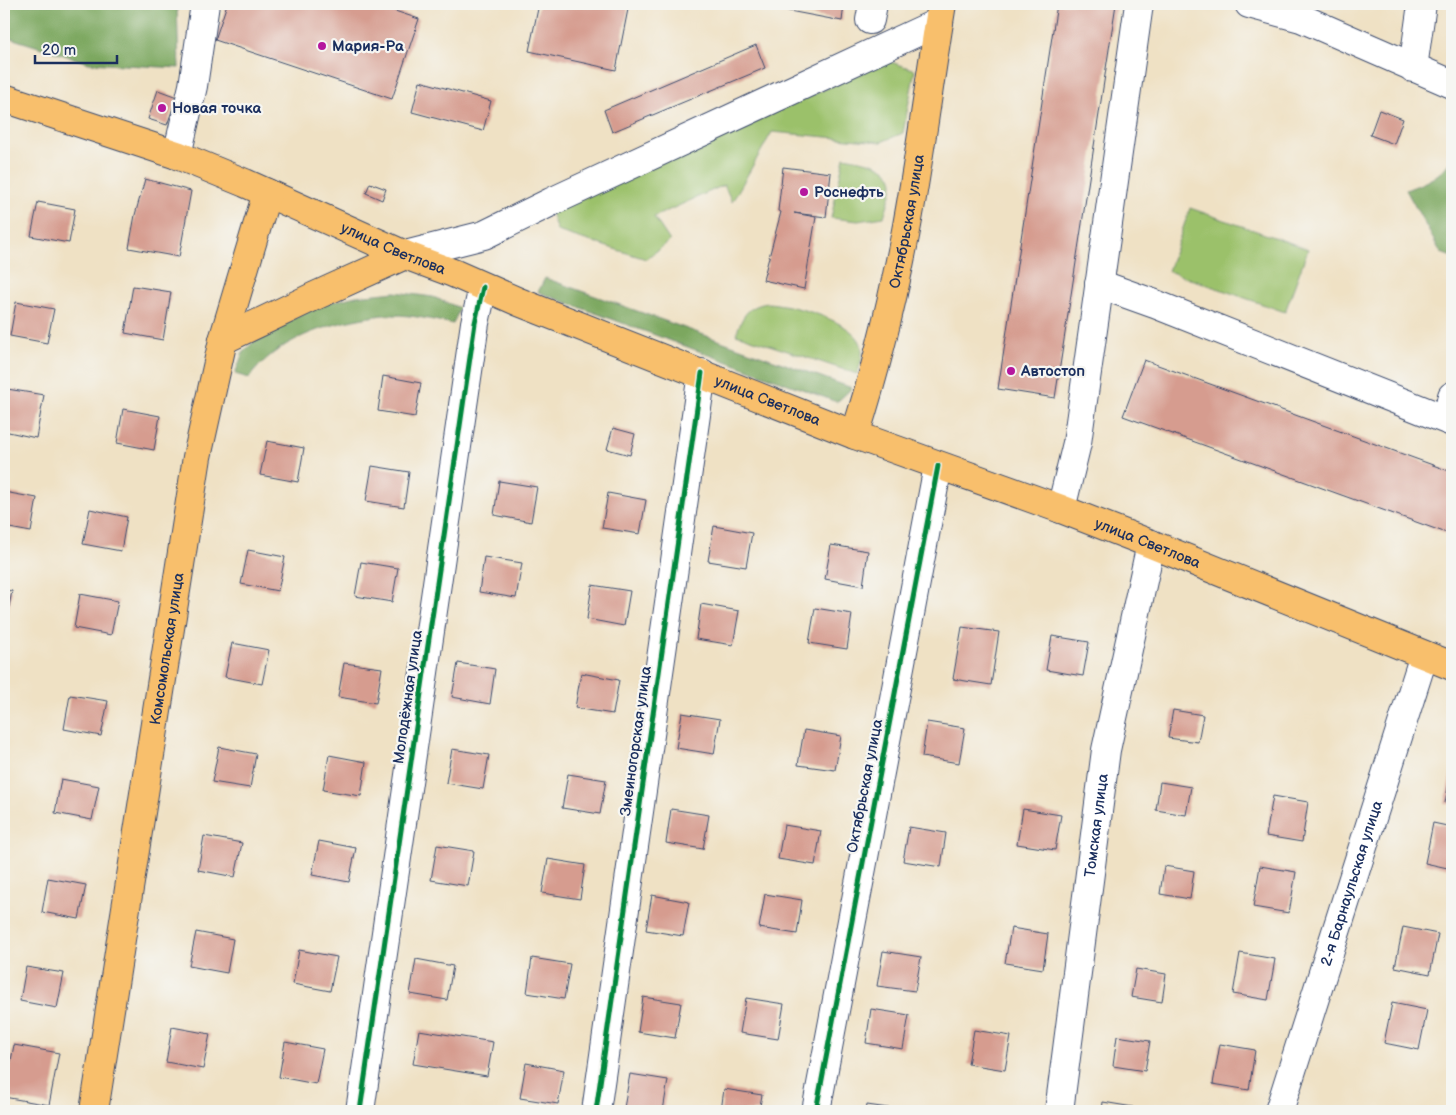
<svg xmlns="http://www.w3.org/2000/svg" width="1456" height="1115" font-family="'Balsamiq Sans',sans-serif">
<rect width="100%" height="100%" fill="#f6f6f2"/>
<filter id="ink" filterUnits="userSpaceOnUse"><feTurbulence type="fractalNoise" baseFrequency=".02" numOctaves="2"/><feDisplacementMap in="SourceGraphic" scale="10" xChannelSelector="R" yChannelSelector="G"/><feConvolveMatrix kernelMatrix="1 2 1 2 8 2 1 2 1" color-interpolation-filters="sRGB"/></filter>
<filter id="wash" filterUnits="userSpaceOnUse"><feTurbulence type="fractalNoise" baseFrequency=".0096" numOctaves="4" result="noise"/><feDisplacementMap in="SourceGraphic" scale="20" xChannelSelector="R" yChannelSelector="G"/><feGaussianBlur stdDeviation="1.12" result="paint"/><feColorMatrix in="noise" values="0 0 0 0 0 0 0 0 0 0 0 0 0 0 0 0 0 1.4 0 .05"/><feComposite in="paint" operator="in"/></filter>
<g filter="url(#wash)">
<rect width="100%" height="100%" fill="#efe1c4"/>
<path fill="#9bc16b" stroke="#5b7864" d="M888,61l27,9 -12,63 -22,9 -109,-10 -40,70 -8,-17 -70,32 16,24 -24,18 -89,-28 -6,-19z
M844,157c15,3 47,6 49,26 0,8 -7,26 -9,34l-26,4 -27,-3z
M1190,208l118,41 -23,63 -117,-41z
M767,303c23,1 79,16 92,37 6,10 2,24 -2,34l-121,-40c7,-18 10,-27 31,-31z"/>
<path fill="#7ca75f" stroke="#4c6b5e" d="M4,4h173l2,64 -90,-5 -85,-27z
M1452,158v99l-11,-4 -35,-63c20,-8 35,-13 46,-32z
M545,278l307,110 -15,14 -299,-110z
M395,292l38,5 27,11 -7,16c-20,-4 -40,-9 -60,-9 -8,-1 -16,1 -23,2 -44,7 -94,23 -121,61l-14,-4 8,-22 19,-18 58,-29 36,-9z"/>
<g id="blocks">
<path fill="#d69c8f" d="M227,4h147l45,15 -27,80 -177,-59z
M539,4h90l-13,66 -87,-19z
M786,4h58l-2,17 -58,-11z
M1057,4h59l-61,394 -57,-9z
M756,45l9,23 -153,64 -8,-22z
M420,81l71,20 -8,30 -71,-19z
M158,90l19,7 -10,28 -19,-6z
M1379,110l24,9 -9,25 -24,-9z
M783,167l48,6 -5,44 -32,-4 22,4 -12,72 -41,-9 18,-68 -3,-1z
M145,179l46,12 -12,66 -50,-9 6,-33z
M370,183l16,6 -4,11 -16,-7z
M38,202l37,7 -6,34 -38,-7z
M133,286l38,6 -8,48 -38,-7z
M16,302l38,7 -7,34 -37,-7z
M1144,360l308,112v63l-329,-119z
M383,376l38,7 -6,34 -37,-6z
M7,389l37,6 -8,43 -32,-7v-26z
M123,409l37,7 -6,34 -37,-7z
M613,428l22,6 -5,21 -23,-6z
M267,441l37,7 -6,34 -38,-7z
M372,466l37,6 -5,35 -38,-6z
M499,481l38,6 -6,35 -37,-7z
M4,492l33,6 -6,34 -27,-5z
M608,493l38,7 -6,34 -38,-6z
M90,509l37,8 -6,34 -38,-7z
M714,526l38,7 -6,34 -38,-6z
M831,545l37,6 -5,35 -38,-7z
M248,550l37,7 -7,34 -37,-7z
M484,557l38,6 -6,35 -37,-6z
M361,562l37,6 -6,34 -37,-6z
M592,585l38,6 -6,35 -37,-7z
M4,590l8,1 -7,37h-1z
M80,594l38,7 -7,34 -37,-7z
M701,604l38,7 -6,34 -37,-6z
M815,608l37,6 -5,35 -38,-6z
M962,627l37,5 -8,53 -38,-6z
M1052,636l37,6 -6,34 -37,-6z
M232,643l37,7 -7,34 -37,-7z
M344,663l38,5 -6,35 -38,-6z
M458,663l37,6 -5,35 -38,-7z
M581,673l38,7 -6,34 -38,-6z
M70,695l38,6 -7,35 -37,-7z
M1173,710l30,5 -5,27 -30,-4z
M682,713l38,6 -6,35 -38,-6z
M927,722l38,6 -6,35 -37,-6z
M804,730l37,6 -6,34 -37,-5z
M219,747l37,7 -6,34 -38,-6z
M452,749l37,6 -6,34 -37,-6z
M329,755l37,7 -5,34 -38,-6z
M1451,772l1,1v32l-7,-2z
M568,774l38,6 -6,34 -38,-6z
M61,779l38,7 -7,34 -37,-7z
M1160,782l31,5 -5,28 -30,-5z
M1273,796l35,6 -6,40 -36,-6z
M671,809l38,6 -6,34 -37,-6z
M1023,809l38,6 -6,35 -38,-6z
M1433,823l19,4v42l-27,-6z
M784,825l37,6 -6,34 -37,-6z
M909,827l37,6 -5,34 -38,-6z
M204,836l38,7 -7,34 -37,-7z
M319,841l37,7 -7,34 -37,-7z
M437,845l37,6 -6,35 -37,-6z
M548,859l37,6 -5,34 -38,-6z
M1164,866l30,5 -4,28 -30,-5z
M1260,866l36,6 -7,41 -36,-6z
M48,878l38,7 -7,34 -37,-7z
M765,894l37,6 -5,34 -38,-6z
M652,895l37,7 -6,34 -37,-6z
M1403,927l35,7 -8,40 -35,-7z
M1011,928l37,6 -5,35 -38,-6z
M196,932l37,7 -6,34 -38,-7z
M299,950l38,7 -7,34 -37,-7z
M883,951l38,6 -6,34 -38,-5z
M1240,953l35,6 -7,41 -35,-6z
M532,958l38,6 -6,35 -37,-6z
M416,959l37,7 -6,34 -37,-6z
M26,967l38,6 -7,35 -37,-7z
M1136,969l30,5 -4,28 -31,-5z
M643,997l38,6 -6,35 -37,-6z
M746,998l38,6 -6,35 -38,-6z
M1392,1003l35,7 -8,40 -35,-7z
M871,1009l38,6 -6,34 -37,-6z
M172,1027l38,7 -7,35 -37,-7z
M419,1030l74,12 -6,34 -74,-12z
M974,1030l37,6 -6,34 -37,-6z
M1117,1036l33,5 -5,30 -32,-5z
M285,1042l38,7 -7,35 -37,-7z
M1220,1044l35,6 -6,40 -36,-6z
M14,1045l45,8 -10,52 -45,-8z
M526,1063l38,7 -6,34 -38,-6z
M630,1074l38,6 -5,31h-21l-18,-3z
M724,1089l38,6 -3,16h-38z
M1103,1102l30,5v4h-31z
M867,1105l35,5v1h-36z"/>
</g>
</g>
<g filter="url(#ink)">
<use href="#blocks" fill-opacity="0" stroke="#3b4a6d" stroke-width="1"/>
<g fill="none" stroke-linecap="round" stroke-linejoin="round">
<defs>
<g id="minor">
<path d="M1249,4l52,14 151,66"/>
<path d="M870,20l3,-16"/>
<path d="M1413,68l9,-64"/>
<path d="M177,155l16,-69 12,-82"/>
<path d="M405,255l79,-20 67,-33 388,-180"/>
<path d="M1099,284l56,20 297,118"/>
<path d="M1447,419l5,-23"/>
<path d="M1061,509l16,-66 62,-439"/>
<path d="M360,1111l115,-788 8,-36"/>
<path d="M596,1111l106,-738"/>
<path d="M816,1111l122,-645"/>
<path id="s1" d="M1059,1111l47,-361 45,-206"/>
<path id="s2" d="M1279,1111l145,-456"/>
</g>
<g id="major">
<path id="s3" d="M4,98l173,57 68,28 160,72 48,18 66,29 336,133 206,74 90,35 301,122"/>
<path d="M223,340l92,-44 90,-41"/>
<path id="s4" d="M855,435c21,-66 37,-132 50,-199 15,-77 24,-155 37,-232"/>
<path id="s5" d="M94,1111l103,-654 26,-117 44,-147"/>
</g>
</defs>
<use href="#minor" stroke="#3b4a6d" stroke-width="30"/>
<use href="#major" stroke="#3b4a6d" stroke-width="30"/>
<use href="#minor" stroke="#fff" stroke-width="28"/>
<use href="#major" stroke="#f8bf6c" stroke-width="28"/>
<defs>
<path id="cycleway" d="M360,1111l115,-788 8,-36
M596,1111l106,-738
M816,1111l122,-645"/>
</defs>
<use href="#cycleway" stroke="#f6f6f2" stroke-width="8"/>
<use href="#cycleway" stroke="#00873e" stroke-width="5"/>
</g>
</g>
<g fill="#b5179e" stroke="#f6f6f2" stroke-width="2">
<circle cx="322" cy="46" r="5"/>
<circle cx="162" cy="108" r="5"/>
<circle cx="804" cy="192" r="5"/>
<circle cx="1011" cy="371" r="5"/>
</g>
<g text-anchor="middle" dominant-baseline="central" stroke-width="4.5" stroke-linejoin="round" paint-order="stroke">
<g font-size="15" font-weight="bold" fill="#1b2f5e" stroke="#f6f6f2" text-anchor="start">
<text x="332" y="46">Мария-Ра</text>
<text x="172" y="108">Новая точка</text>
<text x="814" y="192">Роснефть</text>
<text x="1021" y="371">Автостоп</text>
</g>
<g font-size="15" fill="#1b2f5e" stroke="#f6f6f2">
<text stroke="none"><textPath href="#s4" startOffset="220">Октябрьская улица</textPath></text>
<text stroke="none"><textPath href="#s3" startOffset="418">улица Светлова</textPath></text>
<text stroke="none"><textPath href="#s3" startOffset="822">улица Светлова</textPath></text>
<text stroke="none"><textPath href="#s3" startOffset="1228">улица Светлова</textPath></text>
<text stroke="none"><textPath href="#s5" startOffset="468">Комсомольская улица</textPath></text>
<text transform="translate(408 697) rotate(-82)">Молодёжная улица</text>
<text transform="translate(636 741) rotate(-82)">Змеиногорская улица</text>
<text transform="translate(865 786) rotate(-79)">Октябрьская улица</text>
<text stroke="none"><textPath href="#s1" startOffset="288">Томская улица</textPath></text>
<text stroke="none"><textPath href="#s2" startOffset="239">2-я Барнаульская улица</textPath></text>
</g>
</g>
<rect width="1456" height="1115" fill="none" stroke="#f6f6f2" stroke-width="20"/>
<path d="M35 55v8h82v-8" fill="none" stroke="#1b2f5e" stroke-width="2.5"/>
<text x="42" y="55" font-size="15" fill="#1b2f5e" stroke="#f6f6f2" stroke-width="4" paint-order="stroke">20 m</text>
</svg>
